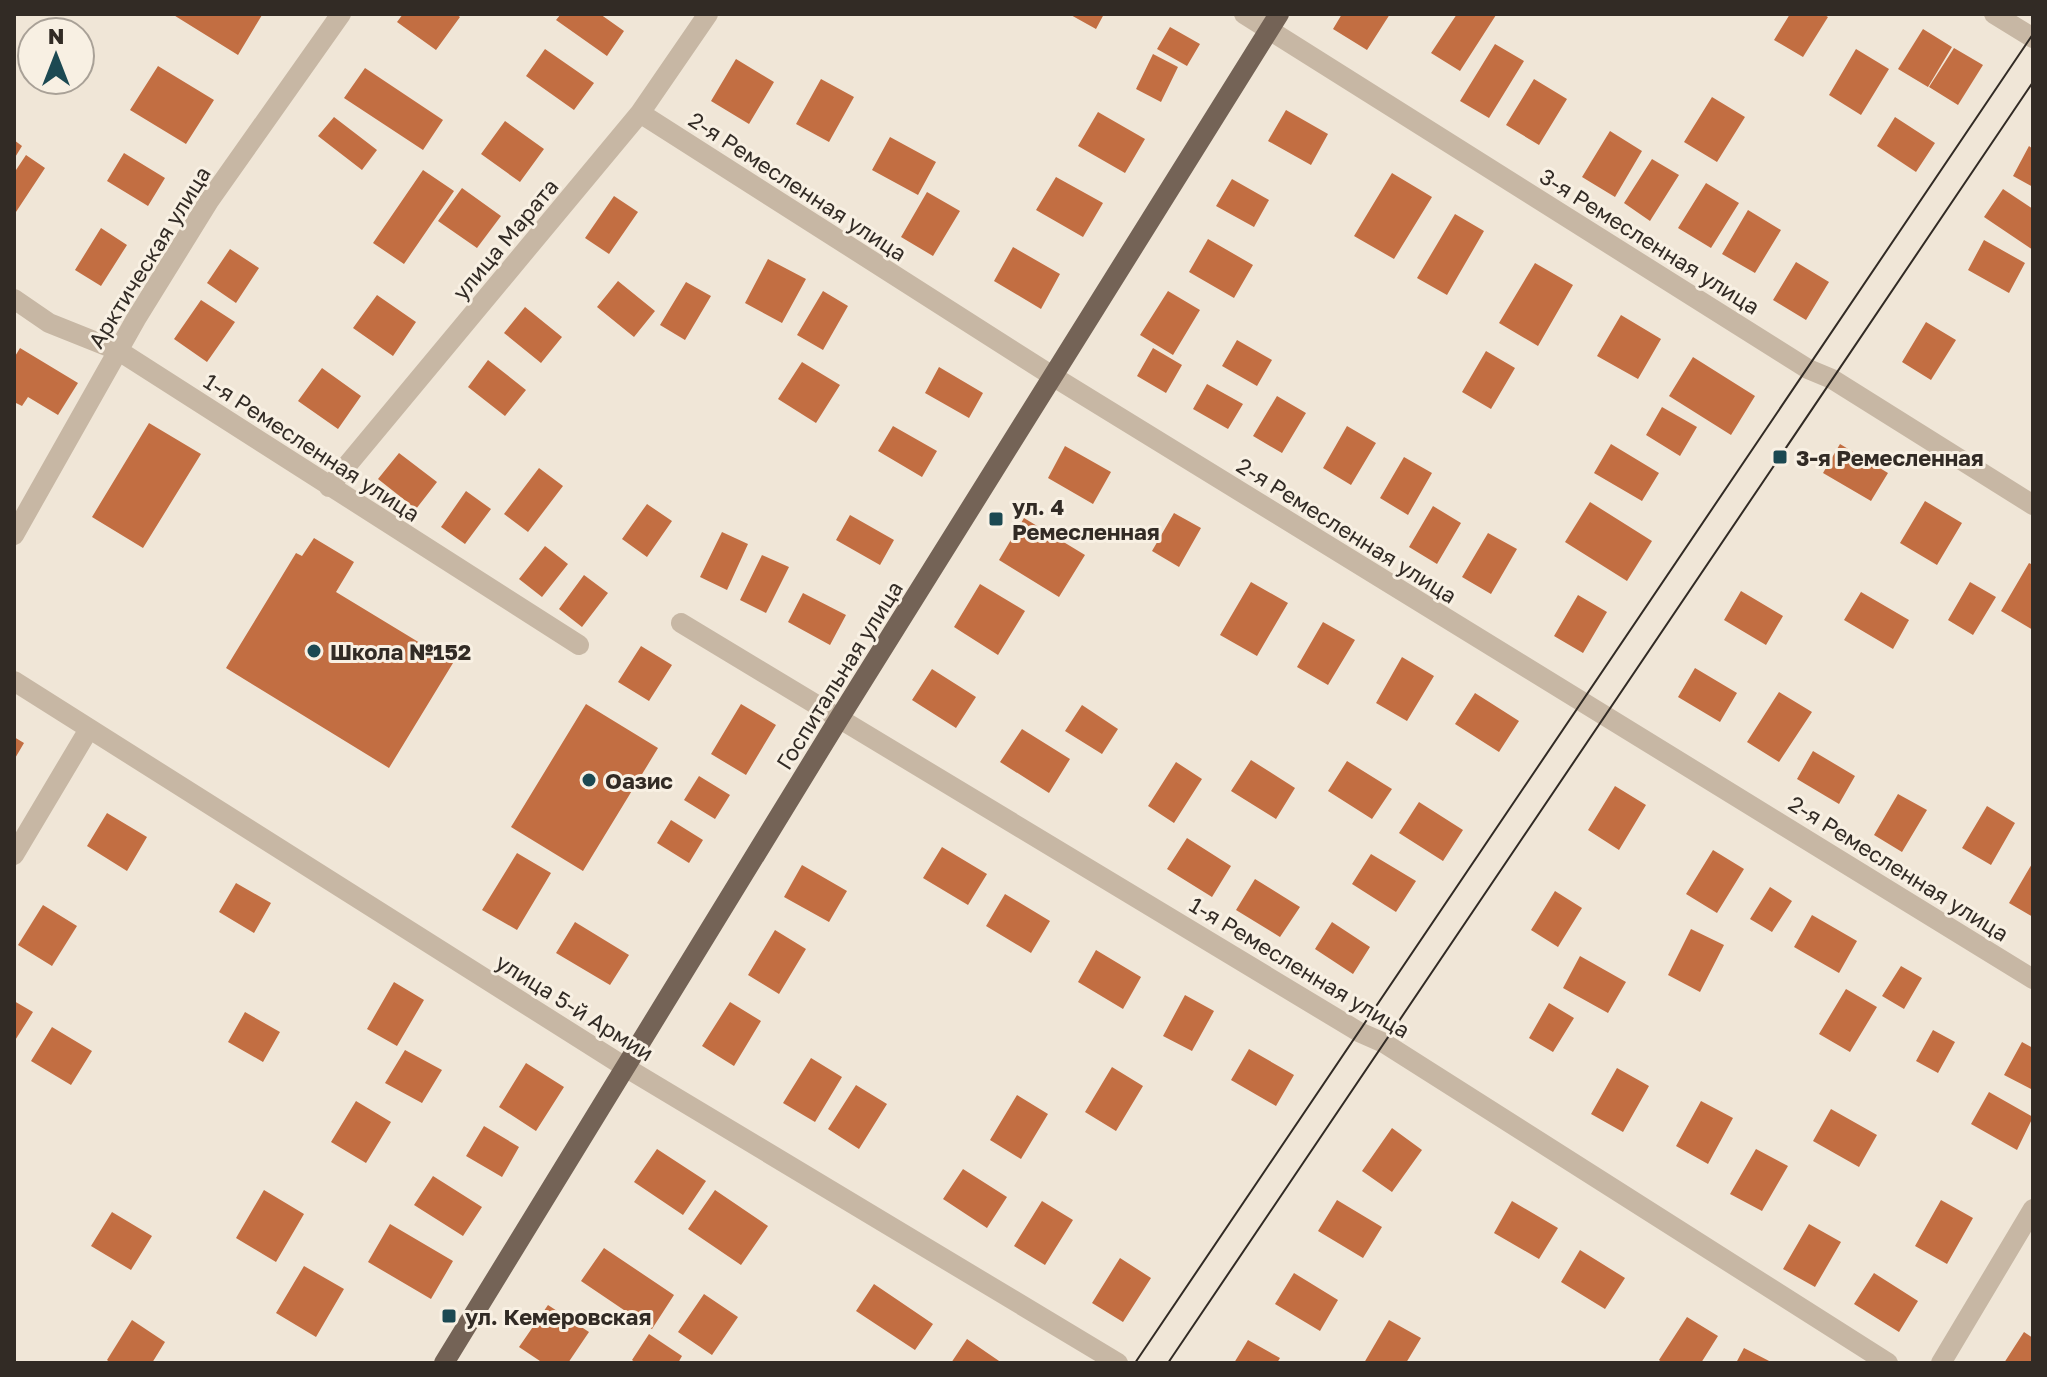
<svg xmlns="http://www.w3.org/2000/svg" width="2047" height="1377" font-family="'Golos Text',sans-serif">
<rect width="100%" height="100%" fill="#f0e6d7"/>
<path fill="#c26e42" d="M172,14h88l2,1 -24,40z
M403,14h53l4,3 -24,33 -39,-28z
M561,14h39l24,17 -17,25 -51,-36z
M1069,14h35l-8,15z
M1342,14h48l-23,36 -34,-21z
M1457,14l39,1 -36,56 -29,-18z
M1790,14h33l5,3 -25,40 -29,-17z
M1170,27l30,17 -13,22 -30,-17z
M1923,29l29,18 -24,40 -30,-18z
M1495,44l29,17 -35,57 -29,-17z
M1954,48l29,17 -25,40 -29,-18z
M545,49l49,34 -20,27 -48,-34z
M1856,49l33,20 -28,46 -32,-20z
M1153,54l25,13 -17,35 -25,-13z
M736,59l38,23 -25,42 -38,-23z
M158,66l56,34 -28,44 -56,-34z
M365,68l78,52 -20,30 -79,-52z
M821,79l33,18 -25,45 -33,-18z
M1534,79l33,20 -28,46 -33,-20z
M1712,97l33,20 -28,45 -33,-20z
M1286,110l42,24 -17,31 -43,-24z
M1098,112l47,27 -20,34 -47,-27z
M334,117l43,33 -15,20 -44,-34z
M1895,117l40,26 -19,29 -39,-26z
M505,121l39,28 -24,33 -39,-28z
M1610,131l32,20 -27,46 -33,-20z
M890,137l46,25 -18,33 -46,-25z
M14,140l8,6 -8,13z
M2029,146l4,3v38l-20,-11z
M124,153l41,25 -17,28 -41,-25z
M26,155l19,13 -31,47v-42z
M1652,159l27,16 -29,46 -26,-18z
M423,170l31,21 -50,73 -31,-21z
M1392,173l40,24 -38,62 -40,-23z
M1056,177l47,26 -20,34 -47,-27z
M1232,179l37,21 -15,27 -38,-21z
M1706,183l33,20 -28,45 -33,-20z
M462,188l39,28 -24,32 -39,-27z
M2003,189l30,20v41l-49,-33z
M927,192l33,19 -27,45 -32,-19z
M614,196l24,16 -29,42 -24,-16z
M1748,210l33,20 -26,43 -33,-19z
M1455,214l29,17 -37,64 -30,-17z
M101,228l26,17 -26,41 -26,-16z
M1208,239l45,26 -19,33 -45,-26z
M1984,240l41,23 -16,30 -41,-23z
M1013,247l47,27 -19,35 -47,-28z
M230,249l29,19 -23,35 -29,-20z
M768,259l38,20 -24,44 -37,-20z
M1796,262l33,20 -23,38 -33,-20z
M1535,263l38,22 -35,61 -39,-23z
M618,281l37,30 -21,26 -37,-30z
M686,282l25,14 -26,44 -25,-15z
M823,291l25,15 -25,44 -26,-15z
M1168,291l32,19 -27,45 -33,-20z
M377,295l39,27 -23,34 -40,-28z
M201,300l34,22 -28,40 -33,-23z
M525,307l37,30 -21,26 -37,-30z
M1621,315l40,24 -23,40 -41,-23z
M1926,322l30,18 -25,40 -29,-18z
M1237,340l35,20 -15,26 -35,-20z
M20,348l58,35 -20,32 -30,-18 -6,9 -8,-4v-44z
M1153,348l29,17 -16,28 -29,-17z
M1486,351l29,17 -24,41 -29,-17z
M1693,357l62,39 -24,39 -62,-39z
M488,360l38,30 -21,26 -37,-29z
M802,362l38,23 -24,38 -38,-24z
M939,367l44,26 -14,25 -44,-25z
M322,368l39,28 -23,33 -40,-28z
M1207,384l36,20 -15,25 -35,-20z
M1277,396l29,17 -24,40 -29,-17z
M1662,407l35,20 -17,29 -34,-21z
M149,423l52,31 -58,94 -51,-31z
M893,426l44,25 -15,26 -44,-26z
M1347,426l29,17 -25,42 -28,-17z
M1611,444l48,29 -17,28 -48,-28z
M1840,444l48,29 -17,28 -48,-28z
M1065,446l46,26 -18,32 -45,-26z
M399,453l38,29 -21,27 -38,-30z
M1404,457l28,16 -24,42 -28,-17z
M539,468l24,18 -35,46 -24,-18z
M466,491l25,18 -26,35 -24,-17z
M1925,501l37,22 -25,42 -37,-22z
M1590,502l62,39 -25,40 -62,-39z
M647,504l25,17 -25,36 -25,-18z
M1433,506l28,17 -24,41 -28,-17z
M1174,513l27,15 -22,39 -27,-16z
M850,515l44,25 -14,25 -44,-25z
M1024,518l61,37 -26,42 -60,-37z
M722,532l26,12 -21,46 -27,-13z
M1488,533l29,16 -26,45 -29,-17z
M314,538l40,24 -18,30 117,71 -64,105 -163,-100 70,-115 6,3z
M545,546l23,18 -26,33 -23,-18z
M762,555l27,12 -23,46 -26,-13z
M2029,563l4,2v65l-32,-19z
M584,575l24,18 -26,34 -23,-18z
M1251,582l37,21 -31,53 -37,-21z
M1970,582l26,15 -23,38 -25,-15z
M980,584l45,27 -27,44 -44,-28z
M1741,591l42,25 -17,29 -42,-25z
M1861,592l48,28 -16,29 -49,-29z
M803,593l43,22 -16,30 -42,-23z
M1578,595l29,17 -24,41 -29,-17z
M1323,622l32,18 -27,45 -31,-18z
M641,646l31,19 -23,36 -31,-19z
M1402,657l32,19 -27,45 -31,-18z
M1695,668l42,25 -17,29 -42,-25z
M932,669l44,28 -20,31 -44,-28z
M1779,692l33,20 -33,50 -32,-20z
M1475,693l44,28 -20,31 -44,-28z
M586,704l72,44 -75,123 -72,-44z
M741,704l35,21 -30,50 -35,-21z
M1082,705l36,24 -16,25 -37,-23z
M1022,729l48,30 -21,34 -49,-31z
M14,737l10,6 -10,17z
M1813,751l42,25 -16,28 -42,-25z
M1251,760l44,28 -19,31 -45,-28z
M1347,761l45,28 -20,30 -44,-28z
M1176,762l26,17 -28,44 -26,-17z
M699,776l31,19 -15,24 -31,-19z
M1615,786l31,19 -27,45 -31,-20z
M1898,794l29,16 -25,42 -28,-17z
M1419,802l44,28 -20,31 -44,-28z
M1987,806l28,17 -24,42 -29,-17z
M107,813l40,24 -20,34 -40,-25z
M671,820l32,20 -14,23 -32,-20z
M1187,838l44,28 -19,31 -45,-28z
M942,847l45,27 -19,31 -45,-27z
M1713,850l31,19 -27,44 -31,-19z
M517,853l34,20 -34,57 -35,-20z
M1371,854l45,27 -20,31 -44,-28z
M2033,862v55l-24,-14z
M802,865l45,26 -18,31 -45,-25z
M1255,879l45,28 -20,30 -44,-27z
M236,883l35,20 -17,30 -35,-21z
M1770,887l22,14 -20,31 -22,-13z
M1555,891l27,17 -24,39 -27,-17z
M1005,894l45,27 -19,32 -45,-27z
M43,905l34,21 -25,40 -34,-21z
M1812,915l45,26 -18,32 -45,-26z
M575,922l54,33 -19,30 -54,-32z
M1332,922l38,25 -17,27 -38,-25z
M1691,929l33,16 -24,47 -32,-17z
M775,930l31,19 -27,45 -31,-19z
M1096,950l45,27 -18,32 -45,-27z
M1580,956l46,26 -18,31 -45,-25z
M1901,966l21,12 -18,31 -22,-13z
M394,982l30,18 -27,46 -30,-17z
M1846,989l31,18 -27,45 -31,-18z
M1185,995l29,16 -22,40 -29,-15z
M14,1001l19,11 -19,30z
M730,1002l31,19 -27,45 -32,-20z
M1549,1003l25,15 -21,34 -24,-14z
M245,1012l35,20 -17,30 -35,-20z
M52,1027l40,24 -21,34 -40,-24z
M1933,1030l22,12 -17,31 -22,-12z
M2022,1042l11,6v42l-29,-15z
M1249,1049l45,26 -18,31 -45,-26z
M405,1050l37,20 -20,33 -37,-20z
M811,1058l31,19 -27,45 -32,-19z
M526,1063l38,24 -28,44 -37,-24z
M1112,1067l31,19 -27,45 -31,-19z
M1617,1068l32,18 -26,46 -32,-18z
M856,1085l31,19 -28,45 -31,-20z
M1989,1092l44,25 -16,33 -46,-26z
M1017,1095l31,19 -27,45 -31,-19z
M356,1101l35,21 -25,41 -35,-21z
M1701,1101l32,17 -25,46 -32,-18z
M1831,1109l46,26 -18,32 -46,-26z
M484,1126l35,21 -17,30 -36,-21z
M1392,1128l30,22 -30,42 -30,-21z
M657,1149l49,32 -23,34 -49,-33z
M1756,1149l32,17 -26,45 -32,-17z
M963,1169l44,28 -20,31 -44,-29z
M433,1176l49,31 -19,29 -49,-31z
M264,1190l40,24 -28,48 -40,-24z
M715,1190l53,36 -27,39 -53,-36z
M1337,1200l45,27 -19,31 -45,-27z
M1941,1200l32,18 -26,46 -32,-18z
M1042,1201l31,19 -28,45 -31,-19z
M1512,1201l46,27 -19,31 -45,-26z
M112,1212l40,24 -21,34 -40,-24z
M390,1224l63,37 -22,38 -63,-37z
M1809,1224l32,18 -26,45 -32,-18z
M604,1248l70,47 -22,34 -71,-48z
M1580,1250l45,28 -20,31 -44,-27z
M1120,1258l31,20 -28,44 -31,-19z
M304,1266l40,23 -28,48 -40,-24z
M1294,1273l44,27 -18,31 -45,-27z
M1874,1273l44,28 -19,31 -45,-28z
M874,1284l59,40 -18,26 -59,-39z
M704,1294l34,23 -26,38 -34,-23z
M548,1305l41,27 -21,31h-25l-24,-16z
M1687,1317l31,19 -17,27h-38l-4,-3z
M132,1320l33,22 -13,21h-41l-4,-3z
M1389,1320l32,18 -15,25h-42z
M2024,1332l9,6v25h-29z
M649,1334l33,22 -4,7h-42l-4,-3z
M967,1339l35,24h-51z
M1248,1340l32,18 -3,5h-43z
M1744,1348l29,15h-37z"/>
<g fill="none" stroke-linecap="round" stroke-linejoin="round">
<path stroke="#c7b7a4" stroke-width="20" d="M1244,14l564,355 24,10 201,126
M1994,14l39,24
M640,113l414,264 979,602
M14,299l35,24 70,28 460,294
M329,487l311,-374 68,-99
M14,535l122,-216 73,-118 132,-187
M681,623l678,409 25,11 504,320
M14,681l611,386 493,296
M14,855l75,-126
M1941,1363l92,-154"/>
<path stroke="#746356" stroke-width="20" d="M444,1363l396,-646 439,-703"/>
<path stroke="#322b25" stroke-width="2" d="M1135,1363l898,-1329
M1168,1363l865,-1281"/>
</g>
<g fill="#1c4952" stroke="#f8f0e3" stroke-width="3">
<rect x="1772" y="449" width="16" height="16" rx="4"/>
<rect x="988" y="511" width="16" height="16" rx="4"/>
<circle cx="314" cy="651" r="8"/>
<circle cx="589" cy="780" r="8"/>
<rect x="441" y="1308" width="16" height="16" rx="4"/>
</g>
<g text-anchor="middle" dominant-baseline="central" stroke-width="6" stroke-linejoin="round" paint-order="stroke">
<g font-size="22" fill="#322b25" stroke="#f8f0e3">
<text transform="translate(798 186) rotate(33)">2-я Ремесленная улица</text>
<text transform="translate(505 239) rotate(-50)">улица Марата</text>
<text transform="translate(1650 241) rotate(32)">3-я Ремесленная улица</text>
<text transform="translate(149 257) rotate(-58)">Арктическая улица</text>
<text transform="translate(312 447) rotate(33)">1-я Ремесленная улица</text>
<text transform="translate(1347 530) rotate(32)">2-я Ремесленная улица</text>
<text transform="translate(839 675) rotate(-58)">Госпитальная улица</text>
<text transform="translate(1899 868) rotate(32)">2-я Ремесленная улица</text>
<text transform="translate(1300 967) rotate(31)">1-я Ремесленная улица</text>
<text transform="translate(575 1007) rotate(32)">улица 5-й Армии</text>
</g>
<g font-size="22" font-weight="bold" fill="#322b25" stroke="#f8f0e3" text-anchor="start">
<text x="1796" y="457">3-я Ремесленная</text>
<text x="1012" y="506">ул. 4<tspan x="1012" dy="25">Ремесленная</tspan></text>
<text x="330" y="651">Школа №152</text>
<text x="605" y="780">Оазис</text>
<text x="465" y="1316">ул. Кемеровская</text>
</g>
</g>
<rect width="2047" height="1377" fill="none" stroke="#322b25" stroke-width="32"/>
<g transform="translate(56 56)"><circle r="38" fill="#f8f0e3" stroke="#a9a197" stroke-width="2"/>
<path d="M0-6L14 30L0 20L-14 30Z" fill="#1c4952"/>
<text y="-12" font-size="22" font-weight="bold" text-anchor="middle" fill="#322b25">N</text>
</g>
</svg>
